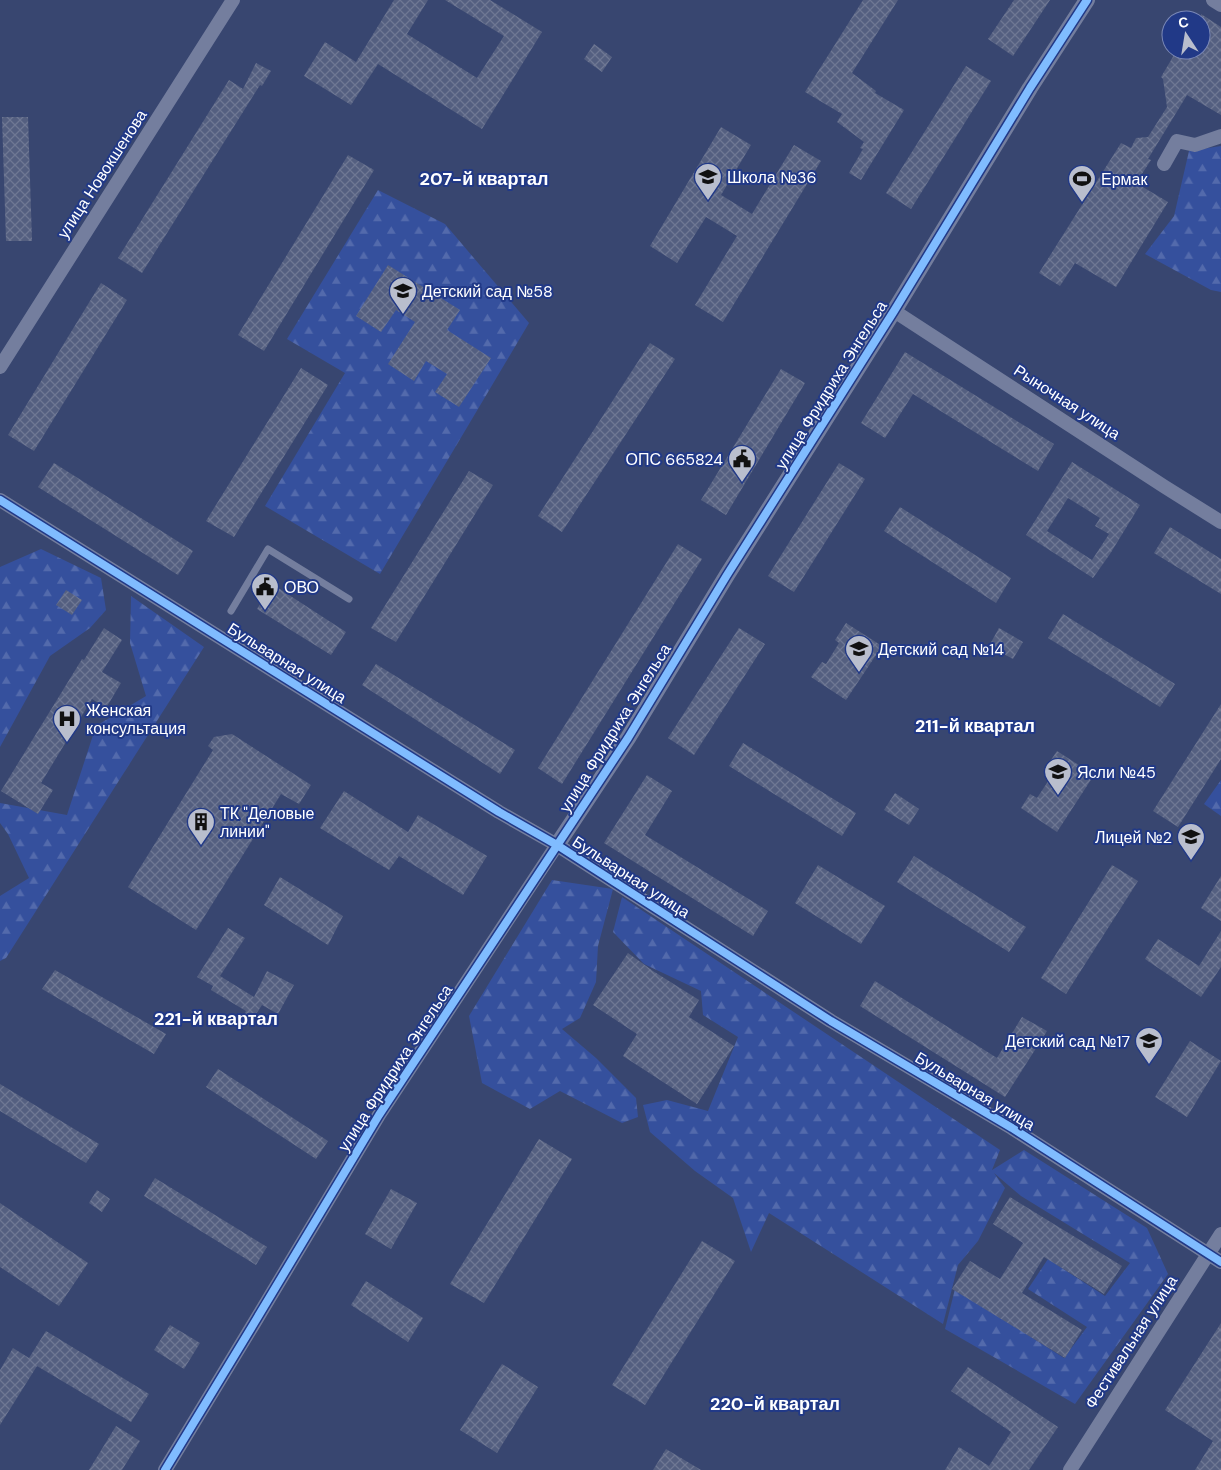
<svg xmlns="http://www.w3.org/2000/svg" width="1221" height="1470" font-family="'DM Sans',sans-serif">
<defs>
<pattern id="forest-firs" width="22" height="20" patternUnits="userSpaceOnUse" patternTransform="scale(1.25)"><rect width="22" height="20" fill="#35509d"/><path d="M5 1l3.5 6h-7zM16 11l3.5 6h-7z" fill="#536aac"/></pattern>
<pattern id="building-cross-hatch" width="8" height="8" patternUnits="userSpaceOnUse" patternTransform="scale(1.25)"><rect width="8" height="8" fill="#545f80"/><path d="M0 0l8 8M0 8l8-8" fill="none" stroke="#6e7793"/></pattern>
</defs>
<rect width="100%" height="100%" fill="#384670"/>
<path fill="url(#forest-firs)" d="M1221,146v146l-10,-2 -66,-36 29,-38 15,-65z
M378,190l67,34 84,99 -149,251 -115,-68 80,-133 -58,-34z
M41,549l60,29 5,32 -16,18 -40,28 -50,91v-180z
M131,596l73,51 -198,311 -6,3v-65l29,-18 -21,-44 -8,-11v-20l67,12 29,-89 50,-30 -16,-53z
M1221,780v36l-17,-12z
M552,880l61,9 -15,57 -2,36 -16,36 -18,11 34,29 40,40 2,19 -16,6 -62,-32 -30,18 -48,-26 -13,-67z
M622,897l378,253 -8,20 32,-20 123,78 21,46 -93,130 -130,-75 10,-40 109,69 23,-31 -59,-38 20,-30 57,37 25,-33 -109,-67 -27,-23 11,15 -27,53 -20,24 -15,59 -174,-111 -18,39 -18,-54 -38,-27 -45,-39 -7,-27 24,-5 41,11 30,-74 -35,-22 -2,-24 -57,-27 -31,-32z"/>
<path fill="url(#building-cross-hatch)" fill-rule="evenodd" d="M394,0h34l-21,34 70,44 27,-42 -59,-36h45l52,32 -60,97 -104,-65 -27,41 -47,-29 21,-34 31,20z
M863,0h35l-46,73 24,18 -1,2 29,17 -43,70 -12,-7 14,-24 -3,-1 4,-6 -27,-20 5,-8 -37,-22z
M1014,0h36l-37,56 -25,-17z
M1201,14l20,13v88l-34,-20 -39,64 3,1 -15,23 32,19 -52,85 -41,-24 -15,23 -21,-13 82,-130 10,5 5,-10 12,-1 19,-30 -4,-28 -2,-2 16,-27h24z
M594,44l18,13 -10,15 -18,-13z
M256,63l15,8 -9,15 -2,-1 -118,188 -24,-15 111,-178 14,9z
M966,66l25,15 -80,128 -25,-16z
M2,117h26l4,124h-26z
M721,127l30,18 -30,50 31,19 42,-69 27,16 -98,161 -28,-17 42,-69 -31,-19 -29,46 -27,-17z
M348,155l26,15 -110,181 -26,-16z
M388,265l72,45 -13,20 44,28 -32,49 -24,-15 12,-18 -21,-13 -12,20 -26,-17 27,-42 -19,-12 -15,22 -25,-16z
M101,283l26,17 -93,151 -26,-16z
M650,343l25,16 -113,173 -24,-16z
M905,352l149,92 -16,27 -125,-77 -28,44 -24,-15z
M301,368l27,17 -94,152 -28,-16z
M781,369l24,14 -79,132 -25,-15z
M1072,462l68,43 -30,49 -17,24 -67,-43zM1068,498l32,20 -5,8 14,8 -17,26 -45,-29z
M54,463l139,88 -15,24 -140,-88z
M839,463l26,16 -71,113 -26,-16z
M469,471l24,14 -97,157 -25,-14z
M900,507l111,71 -15,25 -112,-72z
M1170,527l51,32v35l-67,-41z
M678,544l24,15 -140,225 -24,-16z
M272,584l74,48 -15,23 -74,-46z
M66,590l16,10 -10,15 -16,-10z
M1063,614l112,70 -15,23 -112,-69z
M846,623l36,23 -36,54 -35,-23 11,-15 4,2 13,-21 -4,-3z
M104,628l18,12 -20,32 19,11 -15,25 -14,-9 -51,84 12,7 -15,24 -37,-23 81,-132 2,1z
M739,628l26,16 -71,111 -26,-17z
M999,628l24,14 -10,17 -24,-13z
M376,664l139,86 -15,24 -138,-89z
M1221,704v55l-43,68 -25,-16z
M232,734l79,51 -12,19 -18,-10 -85,136 -68,-43 85,-137 -5,-4 6,-9z
M743,743l113,70 -14,23 -113,-70z
M1057,751l37,24 -37,57 -36,-24 9,-14 7,4 18,-27 -8,-5z
M647,775l25,16 -27,44 123,76 -15,25 -149,-93z
M344,791l64,41 10,-17 69,41 -24,39 -64,-39 -10,14 -69,-42z
M895,793l24,16 -10,16 -25,-15z
M914,856l112,71 -17,25 -112,-70z
M818,865l67,41 -24,38 -66,-41z
M1112,865l26,16 -72,113 -25,-16z
M1221,876v45l-20,-13z
M280,877l63,39 -15,29 -64,-40z
M228,928l17,10 -25,38 34,21 13,-26 27,14 -16,29 -16,-9 -13,20 -8,-5 5,-9 -35,-21 2,-4 -16,-9z
M1221,931v36l-20,30 -56,-38 13,-20 41,27z
M628,953l25,18 46,29 -10,17 45,29 -37,58 -74,-48 14,-22 -44,-29z
M55,970l111,64 -12,20 -112,-65z
M875,981l122,77 25,-41 25,14 -42,66 -145,-91z
M1190,1041l31,20 -34,56 -32,-20z
M218,1069l110,72 -12,18 -110,-72z
M0,1084l99,60 -13,19 -86,-52z
M539,1139l33,20 -88,144 -34,-19z
M155,1178l112,69 -11,18 -112,-69z
M391,1189l26,14 -26,46 -26,-15z
M97,1190l13,9 -8,13 -13,-9z
M1010,1197l112,69 -18,28 -60,-37 -22,36 60,37 -17,28 -113,-69 18,-28 30,18 23,-36 -30,-19z
M0,1203l88,60 -29,43 -59,-39z
M702,1241l33,20 -90,144 -33,-20z
M366,1281l57,37 -15,24 -57,-37z
M1221,1323v147h-26l18,-29 -48,-31z
M170,1325l30,18 -16,26 -30,-19z
M46,1331l103,63 -18,28 -94,-56 -37,59v-55l13,-22 16,10z
M502,1364l36,23 -41,66 -37,-23z
M968,1367l90,60 -29,43h-84l14,-23 30,19 22,-34 -60,-41z
M116,1426l24,15 -18,29h-33z
M666,1449l35,21h-48z"/>
<g fill="none" stroke-linecap="round" stroke-linejoin="round">
<path stroke="#747e9e" stroke-width="7" d="M231,611l37,-62 81,50"/>
<path stroke="#747e9e" stroke-width="14" d="M1213,0l8,5
M1164,164l13,-23 18,4 26,-9
M894,311l271,176 56,35
M0,367l233,-367
M0,500l499,312 58,33 274,176 181,107 209,134
M165,1470l88,-145 126,-210 178,-270
M1070,1470l151,-236"/>
<path stroke="#747e9e" stroke-width="16" d="M557,845l71,-107 99,-163 167,-264 136,-223 57,-88"/>
<defs>
<path id="cycleway" d="M0,500l499,312 58,33 274,176 181,107 209,134
M165,1470l88,-145 126,-210 249,-377 99,-163 167,-264 136,-223 57,-88"/>
</defs>
<use href="#cycleway" stroke="#213987" stroke-width="11"/>
<use href="#cycleway" stroke="#80bcff" stroke-width="8"/>
</g>
<defs>
<symbol id="school-pin" viewBox="-11 -11 22 30"><path d="M0 17L-7.5 6A9.5 9.5 0 1 1 7.5 6Z" fill="#b9becd" stroke="#213987"/><path d="M0-5L7-2L0 1L-7-2ZM-4 1L0 2.5L4 1V4Q0 6-4 4Z" fill="#111"/></symbol>
<symbol id="stadium-pin" viewBox="-11 -11 22 30"><path d="M0 17L-7.5 6A9.5 9.5 0 1 1 7.5 6Z" fill="#b9becd" stroke="#213987"/><path d="M0-5a6.5 5 0 1 0 0 10a6.5 5 0 1 0 0-10ZM-3.5-1.8h7v3.6h-7Z" fill="#111"/></symbol>
<symbol id="civic-pin" viewBox="-11 -11 22 30"><path d="M0 17L-7.5 6A9.5 9.5 0 1 1 7.5 6Z" fill="#b9becd" stroke="#213987"/><path d="M-.6-6.5H3V-4.5H.6V-3L4-1V1h2V6H-6V1h2V-1L-.6-3ZM-1.2 2.5V6h2.4V2.5Z" fill="#111"/></symbol>
<symbol id="hospital-pin" viewBox="-11 -11 22 30"><path d="M0 17L-7.5 6A9.5 9.5 0 1 1 7.5 6Z" fill="#b9becd" stroke="#213987"/><path d="M-5-5h3v3.5h4V-5h3V5h-3V1.5h-4V5h-3Z" fill="#111"/></symbol>
<symbol id="building-pin" viewBox="-11 -11 22 30"><path d="M0 17L-7.5 6A9.5 9.5 0 1 1 7.5 6Z" fill="#b9becd" stroke="#213987"/><path d="M-4-6H4V6H1V3H-1V6H-4ZM-2.5-4.3h1.7v1.8h-1.7ZM.8-4.3h1.7v1.8H.8ZM-2.5-1h1.7V.8h-1.7ZM.8-1h1.7V.8H.8Z" fill="#111"/></symbol>
</defs>
<g fill-rule="evenodd">
<use href="#school-pin" x="692" y="161" width="32" height="43"/>
<use href="#stadium-pin" x="1066" y="163" width="32" height="43"/>
<use href="#school-pin" x="387" y="275" width="32" height="43"/>
<use href="#civic-pin" x="726" y="443" width="32" height="43"/>
<use href="#civic-pin" x="249" y="571" width="32" height="43"/>
<use href="#school-pin" x="843" y="633" width="32" height="43"/>
<use href="#hospital-pin" x="51" y="703" width="32" height="43"/>
<use href="#school-pin" x="1042" y="756" width="32" height="43"/>
<use href="#building-pin" x="185" y="806" width="32" height="43"/>
<use href="#school-pin" x="1175" y="821" width="32" height="43"/>
<use href="#school-pin" x="1133" y="1025" width="32" height="43"/>
</g>
<g text-anchor="middle" dominant-baseline="central" stroke-width="4" stroke-linejoin="round" paint-order="stroke">
<g font-size="16" fill="#fff" stroke="#213987">
<text transform="translate(102 174) rotate(-57)">улица Новокшенова</text>
<text transform="translate(831 385) rotate(-58)">улица Фридриха Энгельса</text>
<text transform="translate(1067 402) rotate(33)">Рыночная улица</text>
<text transform="translate(287 663) rotate(32)">Бульварная улица</text>
<text transform="translate(615 728) rotate(-58)">улица Фридриха Энгельса</text>
<text transform="translate(631 877) rotate(33)">Бульварная улица</text>
<text transform="translate(395 1068) rotate(-57)">улица Фридриха Энгельса</text>
<text transform="translate(975 1091) rotate(31)">Бульварная улица</text>
<text transform="translate(1131 1342) rotate(-57)">Фестивальная улица</text>
</g>
<g font-size="16" fill="#fff" stroke="#213987" text-anchor="start">
<text x="727" y="177">Школа №36</text>
<text x="1101" y="179">Ермак</text>
<text x="422" y="291">Детский сад №58</text>
<text x="723" y="459" text-anchor="end">ОПС 665824</text>
<text x="284" y="587">ОВО</text>
<text x="878" y="649">Детский сад №14</text>
<text x="86" y="710">Женская<tspan x="86" dy="18">консультация</tspan></text>
<text x="1077" y="772">Ясли №45</text>
<text x="220" y="813">ТК "Деловые<tspan x="220" dy="18">линии"</tspan></text>
<text x="1172" y="837" text-anchor="end">Лицей №2</text>
<text x="1130" y="1041" text-anchor="end">Детский сад №17</text>
</g>
<g font-size="18" font-weight="bold" fill="#fff" stroke="#213987">
<text x="484" y="179">207-й квартал</text>
<text x="975" y="726">211-й квартал</text>
<text x="216" y="1019">221-й квартал</text>
<text x="775" y="1404">220-й квартал</text>
</g>
</g>
<g transform="translate(1186 35) rotate(348)"><circle r="24" fill="#213987" stroke="#7a88b7"/>
<path d="M0-4L9 19L0 12L-9 19Z" fill="#b9becd"/>
<text y="-8" font-size="14" font-weight="bold" text-anchor="middle" fill="#ffffff">С</text>
</g>
</svg>
